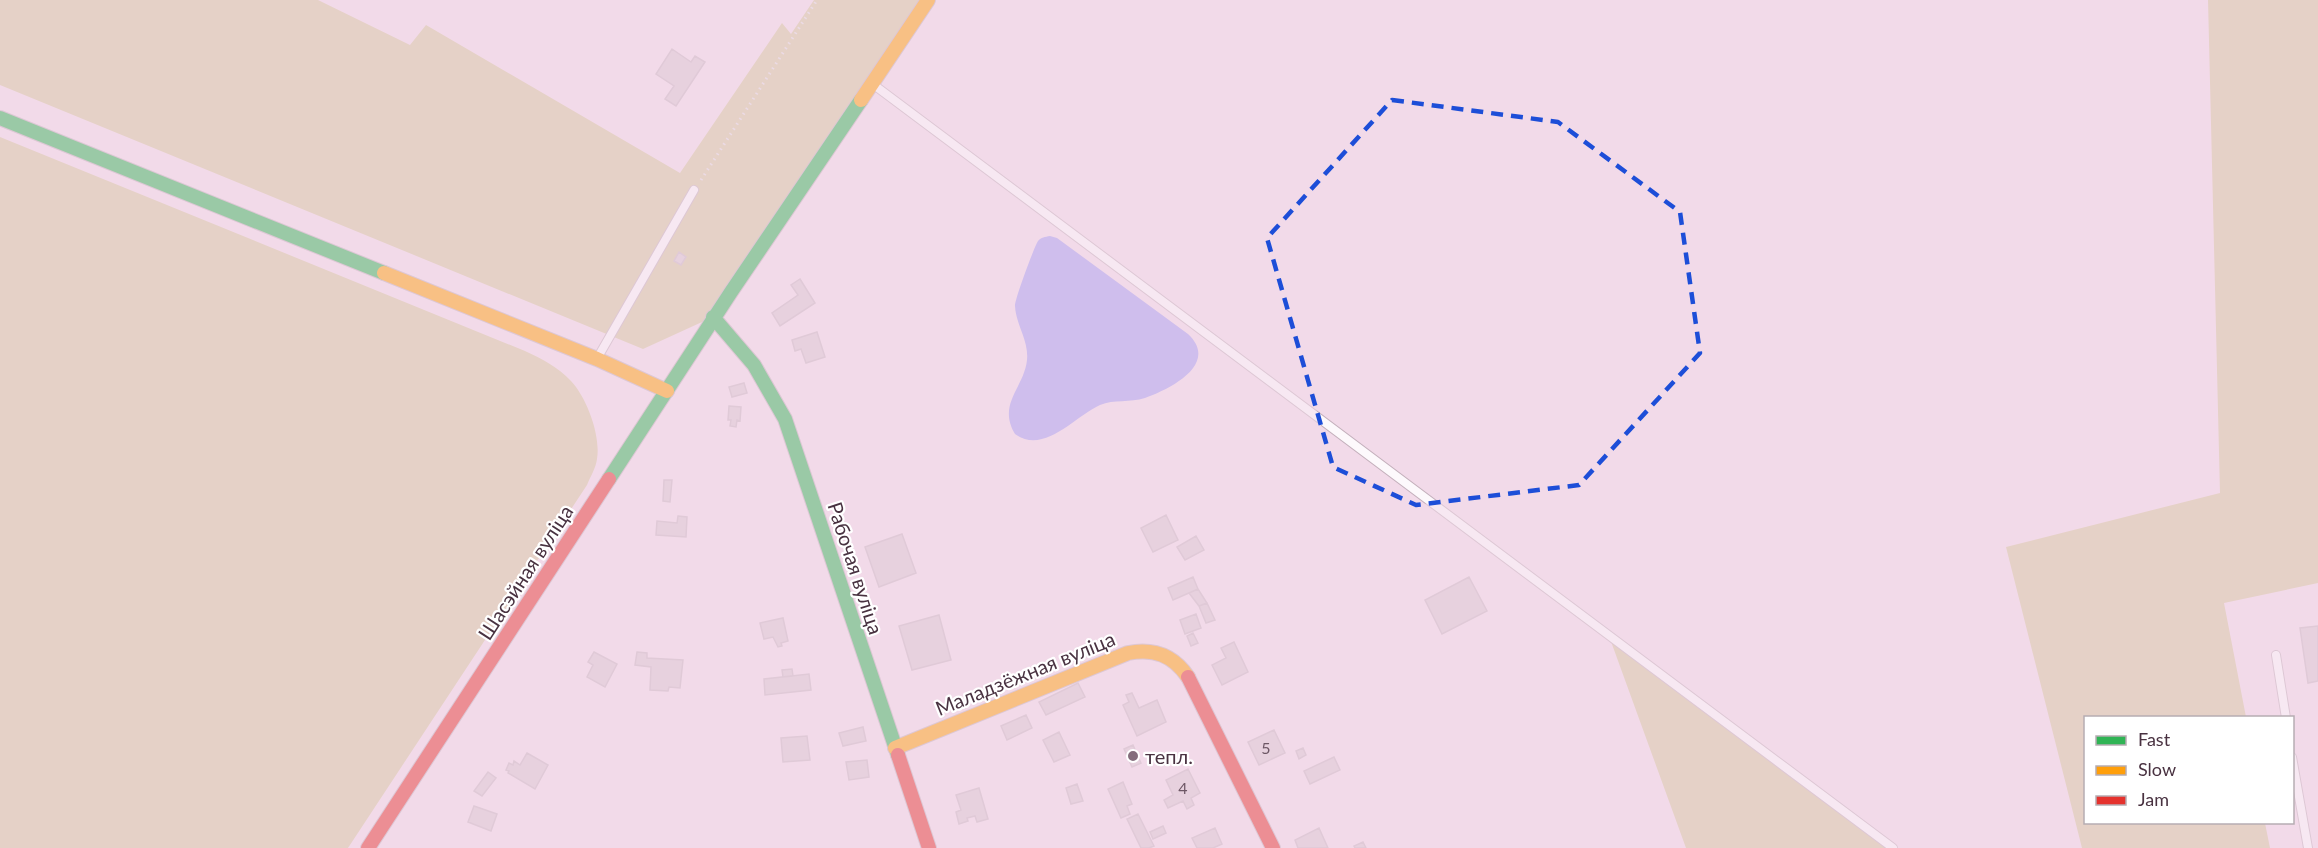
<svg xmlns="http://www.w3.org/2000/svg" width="2318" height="848" font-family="Lato,sans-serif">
<rect width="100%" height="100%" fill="#f2dae9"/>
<path fill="#d6c59e" d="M0,0h318l92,45 16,-20 254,148 102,-150 9,11 23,-34h114l-215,317 -70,32 -643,-264z
M2208,0h110v583l-94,20 22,114 -160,1v104l179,1 5,25h-188l-76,-301 214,-54z
M0,137l525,214c17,8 33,16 46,30 16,17 30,55 26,78 -1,9 -7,18 -10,26l-239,363h-348z
M1609,636l284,212h-207z"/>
<path fill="#a49cf1" d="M1050,236l7,2 131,96c32,30 -18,55 -43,64 -15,5 -31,1 -45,7 -26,12 -56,50 -85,29 -18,-30 9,-46 12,-74 2,-19 -11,-35 -12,-54 -1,-5 20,-61 23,-65 3,-4 7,-4 12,-5z"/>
<path fill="#d9c5d1" stroke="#cab5c2" stroke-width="1.5" d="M672,49l19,13 4,-6 10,6 -29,44 -11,-7 9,-13 -18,-12z
M679,252l7,5 -5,8 -7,-4z
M800,279l15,24 -35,23 -8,-13 26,-18 -7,-10z
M817,332l8,25 -19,6 -5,-14 -6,2 -3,-11z
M744,383l3,10 -15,4 -3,-10z
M729,406l12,1 -1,14 -3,-1 -1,7 -6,-1 1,-6h-3z
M664,480h8l-2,22 -7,-1z
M1166,515l12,25 -25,12 -12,-24z
M678,516l9,1 -1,20 -30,-2 1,-14 20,2z
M902,534l14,39 -37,14 -14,-40z
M1196,536l8,14 -19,10 -8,-13z
M1193,577l5,12 -25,11 -5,-12z
M1469,577l18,34 -45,23 -17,-34z
M1198,589l9,14 -8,3 -10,-13z
M1207,603l8,17 -9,3 -7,-17z
M1196,614l5,14 -16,6 -5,-14z
M939,615l12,45 -39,10 -13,-44z
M783,618l5,23 -7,2 1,3 -4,1 -5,-10 -9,2 -4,-16z
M2318,626v55l-10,2 -8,-55z
M1193,633l5,10 -7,3 -4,-10z
M1234,642l14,30 -26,13 -10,-20 14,-7 -5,-10z
M594,652l23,12 -12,23 -18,-10 6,-12 -5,-3z
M637,652l10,1v5l36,2 -3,28 -11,-1 -1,4 -18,-1 1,-23 -16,-2z
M792,669l1,7 -10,1 -1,-7z
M809,674l2,16 -46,5 -1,-16z
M1078,683l7,14 -39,18 -7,-13z
M1132,693l7,15 18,-8 9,22 -29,14 -14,-31 6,-3 -3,-7z
M1026,715l6,13 -25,12 -6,-14z
M863,727l3,14 -23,5 -4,-13z
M1274,730l11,23 -26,12 -11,-23z
M1059,732l11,23 -16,7 -11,-22z
M807,736l3,24 -27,2 -2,-24z
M1133,745l8,18 -9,4 -8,-18z
M1303,748l3,7 -7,4 -3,-8z
M527,753l21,12 -13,24 -27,-16 1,-2 -3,-1 3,-7 4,2 1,-4 6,4z
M1334,757l6,13 -30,14 -6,-13z
M867,760l2,17 -20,3 -3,-18z
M1188,769l12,24 -9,5 3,7 -7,4 -4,-8 -15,7 -4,-8 9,-5 -7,-15z
M488,772l8,6 -14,18 -8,-5z
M1123,782l9,22 -5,2 3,8 -9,4 -13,-29z
M1077,784l6,17 -12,3 -5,-16z
M979,788l9,31 -11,3 -2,-6 -8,2 1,3 -9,3 -3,-12 5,-2 -5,-15z
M474,806l23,8 -6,17 -23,-9z
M1138,814l16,32 -5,2h-8l-14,-29z
M1163,826l3,7 -13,6 -3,-7z
M1215,828l7,16 -9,4h-16l-5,-10z
M1319,828l9,20h-30l-3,-8z
M1363,842l3,6h-11l-1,-2z"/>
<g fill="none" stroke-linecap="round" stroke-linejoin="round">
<defs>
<path id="lane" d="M874,85l1019,763
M598,357l96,-167
M2276,655l10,63
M2292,757l16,91"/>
<path id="fast" d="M0,118l384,155
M713,317l41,48 31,54 113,336
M609,479l122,-187 130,-192"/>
<path id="slow" d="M861,100l67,-100
M384,273l213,86 70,32
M895,748l233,-95c26,-5 45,2 60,24"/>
<path id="jam" d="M1188,677l85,171
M898,755l31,93
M368,848l241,-369"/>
</defs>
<use href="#lane" stroke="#c4b0bc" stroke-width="10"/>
<use href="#fast" stroke="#c4b0bc" stroke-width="16"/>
<use href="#slow" stroke="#c4b0bc" stroke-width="16"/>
<use href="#jam" stroke="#c4b0bc" stroke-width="16"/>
<path stroke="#e3dbe0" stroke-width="3" stroke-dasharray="1.5 4.5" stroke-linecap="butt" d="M701,180l116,-180"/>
<use href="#lane" stroke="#fdf9fc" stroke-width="8"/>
<use href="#fast" stroke="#30b455" stroke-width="14"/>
<use href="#slow" stroke="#ff9f0a" stroke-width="14"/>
<use href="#jam" stroke="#e5322d" stroke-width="14"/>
</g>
<path d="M0 0H2318V848H0ZM1392,100l166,22 122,90 20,141 -121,132 -163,20 -83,-38 -66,-229z" fill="#f2dae9" fill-opacity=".55" fill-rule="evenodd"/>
<path fill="none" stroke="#1d4ed8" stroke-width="4.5" stroke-dasharray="12 8" stroke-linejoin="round" d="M1392,100l166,22 122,90 20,141 -121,132 -163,20 -83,-38 -66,-229z"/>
<circle fill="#846d7c" stroke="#fff" stroke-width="2" cx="1133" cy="756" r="6"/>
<g text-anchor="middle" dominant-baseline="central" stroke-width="4.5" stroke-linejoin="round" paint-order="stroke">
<g font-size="16" fill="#6d5765">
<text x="1266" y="747">5</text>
<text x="1183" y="787">4</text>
</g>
<g font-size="20" fill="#493241" stroke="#fff">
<text transform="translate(856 568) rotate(72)">Рабочая вуліца</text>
<text transform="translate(525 572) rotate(-57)">Шасэйная вуліца</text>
<text transform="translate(1025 673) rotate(-22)">Маладзёжная вуліца</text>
</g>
<g font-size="20" fill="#493241" stroke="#fff" text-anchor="start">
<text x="1145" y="756">тепл.</text>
</g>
</g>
<rect x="2084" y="716" width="210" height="108" fill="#ffffff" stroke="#b6adb3" stroke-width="1.5"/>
<rect x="2096" y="736" width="30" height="9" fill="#30b455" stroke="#b6adb3" stroke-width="1.5"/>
<text x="2138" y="746" font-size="18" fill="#493241">Fast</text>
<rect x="2096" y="766" width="30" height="9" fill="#ff9f0a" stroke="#b6adb3" stroke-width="1.5"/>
<text x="2138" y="776" font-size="18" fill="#493241">Slow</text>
<rect x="2096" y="796" width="30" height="9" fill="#e5322d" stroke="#b6adb3" stroke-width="1.5"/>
<text x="2138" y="806" font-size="18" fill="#493241">Jam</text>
</svg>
